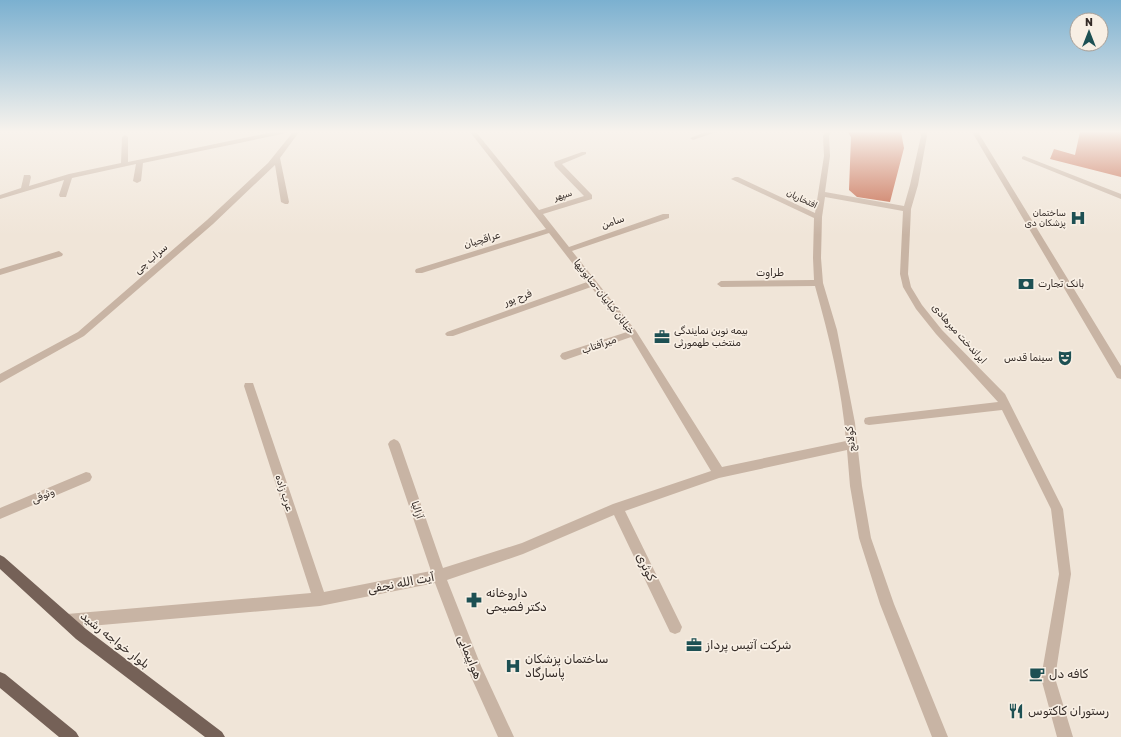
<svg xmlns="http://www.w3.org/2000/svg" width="1121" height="737" font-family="Rubik,'Noto Naskh Arabic',sans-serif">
<rect width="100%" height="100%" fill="#f0e5d8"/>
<path fill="#c36143" d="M848,132h53l3,16 -14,54 -33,-5 -8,-7 2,-53z
M1080,132h41v45l-71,-18 4,-10 21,6z"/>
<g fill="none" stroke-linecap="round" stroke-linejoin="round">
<path fill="#c8b4a4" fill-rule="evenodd" d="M273,132h12l-3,2 -139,29 -2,18 -4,2 -4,-2 3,-17 -64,14 -6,19h-6l-1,-2 5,-15 -64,19v-4l21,-7 3,-13h6l1,2 -2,9 40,-12 52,-11 1,-26 3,-2 3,2v25z
M293,132h6l-19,26 9,44 -1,2h-3l-4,-2 -6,-37 -62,59 -129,112 -84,47v-9l78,-42 129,-112 61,-57z
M470,132h6l63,78 45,-14 -29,-30 -1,-4 28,-10h4v2l-24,10 30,31v4l-49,15 26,33 94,-33h6v4l-97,33 64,80 86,136 124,-26c-4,-52 -17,-105 -31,-155l-94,1 -4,-3 4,-3 93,-1 -1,-22 1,-40 -83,-39 4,-2h3l77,36 9,-57 -1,-20 2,-4h6l-2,4 1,20 -5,36 79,14 6,-21 11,-49 -1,-4h6l1,4 -9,49 -7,24 -3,65 3,13 11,18 20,25 63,64 58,115 8,65 -16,104 18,59h-16l-16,-59 18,-104 -8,-65 -49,-99 -133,15 -4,-1 -1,-3 1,-3 4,-1 129,-15 -62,-68 -20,-25 -13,-22 -3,-13 3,-63 -78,-14 -3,20 -1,41 2,25 14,47 18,93 7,63 9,52 23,66 54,133h-16l-52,-133 -21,-66 -9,-52 -3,-36 -128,28 -94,33 57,116 -2,5 -5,2 -5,-2 -56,-117 -91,39 -76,26 34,86 33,71h-16l-30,-67 -33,-87 -115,23 -253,22 -5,-2 -2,-5 2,-5 5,-2 244,-21 -67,-207 1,-3h8l1,3 70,206 107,-21 -43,-127 2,-3 4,-2 4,2 2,3 43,124 79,-25 91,-39 98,-33 -80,-134 -66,23 -3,-1 -2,-3 2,-3 65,-21 -36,-45 -138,49h-6l-2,-2 2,-2 140,-50 -38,-49 -127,40h-6l-1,-2 1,-2 130,-40z
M706,132h10l-23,8 -3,-2z
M972,132h6l143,234v13l-4,-1z
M1024,156l97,38v5l-99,-40v-2z
M59,251l4,3 -1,2 -62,19v-6z
M86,472l4,1 2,4 -2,4 -90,38v-11z"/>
<path fill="#756157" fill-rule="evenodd" d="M0,555l4,2 82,72 136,103 3,5h-20l-129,-98 -76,-70z
M0,672l5,2 71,58 3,5h-20l-59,-49z"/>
</g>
<linearGradient id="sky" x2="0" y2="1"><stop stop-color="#7bb0d0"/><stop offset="0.56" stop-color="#f8f3ed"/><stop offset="1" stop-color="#f8f3ed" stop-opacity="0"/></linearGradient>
<rect width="1121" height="235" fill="url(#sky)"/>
<defs>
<symbol id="hospital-bare" viewBox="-9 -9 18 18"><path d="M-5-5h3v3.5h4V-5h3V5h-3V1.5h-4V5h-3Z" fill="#1d5053" stroke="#f8efe4" stroke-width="2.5" paint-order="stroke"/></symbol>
<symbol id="bank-bare" viewBox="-9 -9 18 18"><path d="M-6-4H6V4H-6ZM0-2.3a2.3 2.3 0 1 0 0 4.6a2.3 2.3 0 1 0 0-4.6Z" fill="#1d5053" stroke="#f8efe4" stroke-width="2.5" paint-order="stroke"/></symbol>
<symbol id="office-bare" viewBox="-9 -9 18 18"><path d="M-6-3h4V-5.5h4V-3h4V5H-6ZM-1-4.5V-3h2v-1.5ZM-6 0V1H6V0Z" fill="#1d5053" stroke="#f8efe4" stroke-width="2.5" paint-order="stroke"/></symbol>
<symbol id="theatre-bare" viewBox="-9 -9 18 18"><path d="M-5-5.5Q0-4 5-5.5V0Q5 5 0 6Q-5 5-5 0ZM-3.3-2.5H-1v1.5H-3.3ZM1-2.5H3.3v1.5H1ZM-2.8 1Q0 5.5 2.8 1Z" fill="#1d5053" stroke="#f8efe4" stroke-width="2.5" paint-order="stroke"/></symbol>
<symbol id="pharmacy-bare" viewBox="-9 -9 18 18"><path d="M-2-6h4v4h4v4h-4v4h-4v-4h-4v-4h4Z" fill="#1d5053" stroke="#f8efe4" stroke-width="2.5" paint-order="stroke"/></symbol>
<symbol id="cafe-bare" viewBox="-9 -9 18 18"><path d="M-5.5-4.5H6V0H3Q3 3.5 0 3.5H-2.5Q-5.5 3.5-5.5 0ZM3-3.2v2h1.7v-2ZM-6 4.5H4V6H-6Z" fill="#1d5053" stroke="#f8efe4" stroke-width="2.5" paint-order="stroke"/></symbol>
<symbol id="restaurant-bare" viewBox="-9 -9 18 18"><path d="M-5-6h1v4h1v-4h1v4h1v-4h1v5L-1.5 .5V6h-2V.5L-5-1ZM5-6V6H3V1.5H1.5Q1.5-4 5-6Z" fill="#1d5053" stroke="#f8efe4" stroke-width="2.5" paint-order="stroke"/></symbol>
</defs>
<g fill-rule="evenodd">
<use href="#hospital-bare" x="1067" y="207" width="22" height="22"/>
<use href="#bank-bare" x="1015" y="273" width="22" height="22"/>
<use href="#office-bare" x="651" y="326" width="22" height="22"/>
<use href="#theatre-bare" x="1054" y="347" width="22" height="22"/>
<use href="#pharmacy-bare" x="463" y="589" width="22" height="22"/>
<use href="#office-bare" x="683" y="634" width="22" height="22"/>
<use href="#hospital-bare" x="502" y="655" width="22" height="22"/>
<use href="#cafe-bare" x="1026" y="663" width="22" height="22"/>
<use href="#restaurant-bare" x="1005" y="700" width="22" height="22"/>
</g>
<g text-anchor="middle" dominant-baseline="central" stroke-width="3.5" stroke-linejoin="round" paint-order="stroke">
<g font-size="9" fill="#332a26" stroke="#f8efe4">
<text transform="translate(563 195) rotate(-16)">سپهر</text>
<text transform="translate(802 199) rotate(25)">افتخاریان</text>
</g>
<g font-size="9" fill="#332a26" stroke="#f8efe4" text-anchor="end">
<text x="1066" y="213">ساختمان<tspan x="1066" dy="10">پزشکان دی</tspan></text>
</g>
<g font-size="10" fill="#332a26" stroke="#f8efe4">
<text transform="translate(613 222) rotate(-19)">سامن</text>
<text transform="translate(482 240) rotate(-17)">عراقچیان</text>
<text transform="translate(151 259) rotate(-41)">سراب چی</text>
<text x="770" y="273">طراوت</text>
<text transform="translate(604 297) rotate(52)">خیابان کبابیان-صابونیها</text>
<text transform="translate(518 298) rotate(-20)">فرح پور</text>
<text transform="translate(959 334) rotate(48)">ایراندخت میرهادی</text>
<text transform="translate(599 345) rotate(-19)">میرآفتاب</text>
<text transform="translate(851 439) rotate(-96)">کولانج</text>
<text transform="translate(284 493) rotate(72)">عرب زاده</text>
<text transform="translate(43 496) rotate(-23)">وثوقی</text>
<text transform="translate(417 510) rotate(71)">آزالیا</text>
</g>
<g font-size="10" fill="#332a26" stroke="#f8efe4" text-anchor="start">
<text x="1038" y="284">بانک تجارت</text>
<text x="674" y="331">بیمه نوین نمایندگی<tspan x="674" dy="12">منتخب طهمورثی</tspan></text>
<text x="1053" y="358" text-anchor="end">سینما قدس</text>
</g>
<g font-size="12" fill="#332a26" stroke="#f8efe4">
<text transform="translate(646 567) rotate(64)">کوثری</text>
<text transform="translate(401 583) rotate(-11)">آیت الله نجفی</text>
<text transform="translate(115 640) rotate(38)">بلوار خواجه رشید</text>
<text transform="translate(470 657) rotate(68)">هواپیمایی</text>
</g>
<g font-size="12" fill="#332a26" stroke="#f8efe4" text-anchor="start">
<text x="486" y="593">داروخانه<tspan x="486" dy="14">دکتر فصیحی</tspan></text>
<text x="706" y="645">شرکت آتیس پرداز</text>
<text x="525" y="659">ساختمان پزشکان<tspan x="525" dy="14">پاسارگاد</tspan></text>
<text x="1049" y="674">کافه دل</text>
<text x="1028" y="711">رستوران کاکتوس</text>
</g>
</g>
<g transform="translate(1089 32)"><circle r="19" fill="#f8efe4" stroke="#a9a098"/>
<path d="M0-3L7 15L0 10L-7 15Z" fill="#1d5053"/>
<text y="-6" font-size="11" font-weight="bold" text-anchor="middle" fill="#332a26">N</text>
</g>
</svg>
